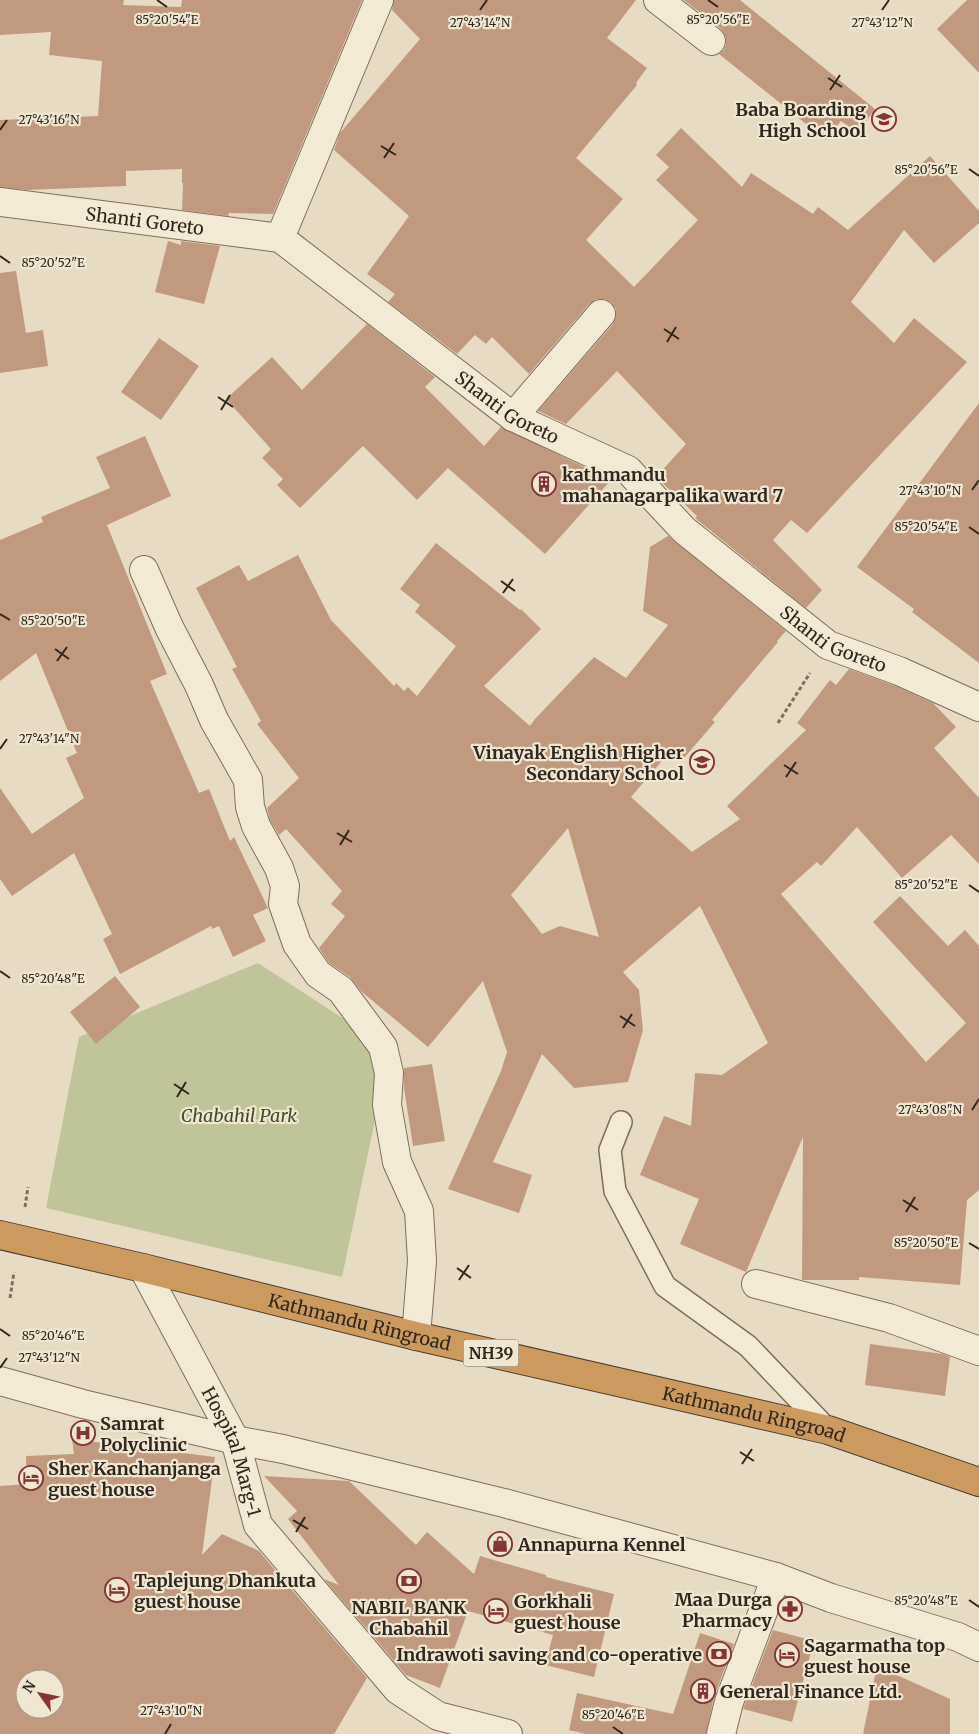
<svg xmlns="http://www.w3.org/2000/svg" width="979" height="1734" font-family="Merriweather,serif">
<rect width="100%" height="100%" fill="#e7dcc3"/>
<path fill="#c0c499" d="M258,963l132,86 -48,228 -296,-69 33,-171z"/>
<path fill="#c1997e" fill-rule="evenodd" d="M0,0h124l-1,5 58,2 1,-7h180l-89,214 -44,-1 -1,3 -46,-6 1,-27h-1v-14l-56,2v15l-99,4 -27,-3v-67l98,-4 4,-55 -53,-6 2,-23 -51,3z
M394,0h242l-29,38 40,30 -11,15 1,2 -61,73 47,41 -37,41 48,47 64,-67 -42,-40 13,-13 -13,-12 25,-27 61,59 9,-14 62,41 5,-7 30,23 82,-74 49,55v12l-45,40 -30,-33 -53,72 43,41 20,-25 53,44 -160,171 -16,-13 -18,20 49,50 -16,18 -111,-90 2,-2 -41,-39 30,-33 -69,-73 -51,53 -28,-13 75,-87 3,-7v-8l-5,-7 -7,-3h-8l-7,5 -60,70 -37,-37 -6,7 -11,-9 -18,19 -69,-52 7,-8 -28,-20 42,-58 -75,-66 6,-17 80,-94 -28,-29z
M684,0h56l135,109 -18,24 -16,-12 -15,19 -107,-86 5,-4 2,-6 -1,-9 -4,-6z
M967,0h12v73l-42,-44z
M168,241l13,4v-4l39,5 -16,58 -49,-12z
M16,271l10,62 17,-3 5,36 -48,7v-100z
M367,324l68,53 -10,10 59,59 17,-19 110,53 -66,74 -97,-86 -31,32 -54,-54 -63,62 -23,-23 6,-6 -21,-21 9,-9 -45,-50 46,-42 30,33z
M159,338l40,28 -38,54 -40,-28z
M979,403v260l-67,-51 2,-3 -57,-42z
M145,436l26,60 -64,29 60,149 -17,7 49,112 10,-4 21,52 4,-4 34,71 -15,7 13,26 -33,16 -14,-31 -7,3 -1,-3 -91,48 -17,-35 9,-5 -38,-81 -62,43 -12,-17v-91l32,46 52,-36 -18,-40 11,-5 -41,-100 -36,28v-141l43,-18 -2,-5 69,-29 -14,-31z
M668,536l118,95 -9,10 1,1 -66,78 3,2 -31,36 -11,-10 -42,49 61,55 48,-33 -13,-13 79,-76 -9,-7 33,-43 6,5 13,-16 44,16 40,18 23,24 -22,21 45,50v66l-28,-29 -49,43 -45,-51 -36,39 -4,-4 -36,32 145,168 40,-39 -93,-101 27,-26 48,50 17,-16 14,16v244l-12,10 -7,85 -101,-8v3h-57l1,-143 -57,135 -66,-28 19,-45 -59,-24 24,-59 27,10 4,-53 27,2 46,-32 -68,-137 -77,66 16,18 4,40 -15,52 -54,6 -32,-34 -49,108 39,13 -13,38 -71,-24 53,-118 6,-19 -24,-71 -55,66 -66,-55 -12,-15 -21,-14 -10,-15 26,-32 -14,-12 11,-13 -56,-62 -7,6 -9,-15 -3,-12 32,-30 -42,-54 4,-3 -29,-52 5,-2 -41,-79 43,-23 9,16 50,-26 33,65 63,66 2,-3 8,8 4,-4 9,9 39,-50 -41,-34 5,-7 -20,-16 36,-46 84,67 1,-1 20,20 -57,57 46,40 5,-7 59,-62 32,21 42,-53 -25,-14 7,-64zM568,828l31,109 -39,-11 -18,8 -31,-39z
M115,976l25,31 -44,37 -26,-32z
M432,1064l13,77 -32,5 -9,-58v-20z
M870,1344l73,10 7,3 -5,39 -80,-11z
M72,1439l143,18 -13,98 20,-21 37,17 108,127 -33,56h-334v-248l27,-2 -1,-28 48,-2zM25,1679h30v30h-30z
M264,1476l85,5 67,64 11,-13 47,42 6,-18 66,19v2l68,17 -20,83 -49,-12 8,-30 -85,-24 -28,77 -34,-13 -82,-96 15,6 -51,-66 9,-8z
M773,1630l41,11 -22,81 -49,-13z
M700,1633l34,11 -20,53 -8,37h-120l-17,-4 8,-37 96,21z
M877,1666l73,33v35h-87z"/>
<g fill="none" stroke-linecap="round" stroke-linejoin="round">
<defs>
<path id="lane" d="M621,1122l-11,28 5,41 50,95 83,60 80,84"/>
<g id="street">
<path d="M658,0l53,41"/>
<path id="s1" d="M0,202l280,36 233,179 115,53 56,60 144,115 71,26 80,36"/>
<path d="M280,238l99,-238"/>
<path d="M513,417l88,-103"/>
<path d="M144,570l25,57 30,58 15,35 34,60 2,27 6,19 23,42 6,18 -2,18 14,40 21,30 23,16 42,57 6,26 -2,32 10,57 22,49 3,50 -6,75"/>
<path id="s2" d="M143,1268l92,172 23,85 140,165 40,26 70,18"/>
<path d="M756,1284l133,34 90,33"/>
<path d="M0,1381l83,23 152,36 48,9 221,54 272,74 55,21 127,39 21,10"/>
<path d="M721,1734l8,-32 47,-125"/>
</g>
<g id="highway">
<path id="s3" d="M0,1235l143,33 273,68 412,94 151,52"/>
</g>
</defs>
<use href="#lane" stroke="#7f6e5c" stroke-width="24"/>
<use href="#street" stroke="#7f6e5c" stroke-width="30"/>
<use href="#highway" stroke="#4e3d30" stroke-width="30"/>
<path stroke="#7f6e5c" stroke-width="3" stroke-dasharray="4 2.5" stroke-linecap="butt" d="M778,723l32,-50
M25,1207l3,-20
M10,1298l4,-26"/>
<use href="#lane" stroke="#f3ead5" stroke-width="21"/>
<use href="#street" stroke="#f3ead5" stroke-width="28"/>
<use href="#highway" stroke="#cc9a5e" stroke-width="28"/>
</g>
<path fill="none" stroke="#31271e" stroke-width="2" d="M157,0l10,7M708,0l10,7M480,10l7,-10M882,10l7,-10M828,78l14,9M830,90l10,-15M0,130l7,-10M381,146l15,9M384,158l10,-15M969,169l10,7M0,256l10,7M664,329l15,10M667,342l9,-15M218,397l15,10M221,410l9,-15M972,490l7,-10M969,527l10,7M501,581l14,10M503,593l10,-14M0,614l10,6M55,649l14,10M57,661l10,-14M0,749l7,-10M784,765l14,9M786,777l10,-15M337,833l15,9M340,845l9,-15M969,885l10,7M0,971l10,7M620,1016l15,10M623,1028l9,-14M174,1084l15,10M177,1097l9,-15M972,1110l7,-11M903,1200l15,10M906,1212l9,-15M969,1243l10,6M457,1268l14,10M459,1280l10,-15M0,1329l10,7M0,1368l7,-10M740,1452l14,9M742,1464l10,-15M293,1520l15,9M296,1532l9,-15M969,1600l10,7M613,1727l10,7M165,1734l6,-10"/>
<defs>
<symbol id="school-ring" viewBox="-11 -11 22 22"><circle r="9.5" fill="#f0e7d2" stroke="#863436" stroke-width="1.5"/><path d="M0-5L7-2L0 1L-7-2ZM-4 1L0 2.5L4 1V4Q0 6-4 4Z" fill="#863436"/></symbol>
<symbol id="building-ring" viewBox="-11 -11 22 22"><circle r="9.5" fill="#f0e7d2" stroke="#863436" stroke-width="1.5"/><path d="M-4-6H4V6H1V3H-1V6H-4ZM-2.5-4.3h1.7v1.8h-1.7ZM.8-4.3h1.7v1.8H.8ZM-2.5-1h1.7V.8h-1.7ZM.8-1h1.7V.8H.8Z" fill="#863436"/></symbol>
<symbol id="hospital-ring" viewBox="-11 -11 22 22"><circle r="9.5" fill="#f0e7d2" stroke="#863436" stroke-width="1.5"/><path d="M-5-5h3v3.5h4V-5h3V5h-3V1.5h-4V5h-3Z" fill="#863436"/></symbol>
<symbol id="hotel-ring" viewBox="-11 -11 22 22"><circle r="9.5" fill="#f0e7d2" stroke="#863436" stroke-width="1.5"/><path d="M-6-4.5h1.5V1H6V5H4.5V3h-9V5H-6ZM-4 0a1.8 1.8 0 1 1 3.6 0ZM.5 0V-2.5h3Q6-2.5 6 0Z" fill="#863436"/></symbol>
<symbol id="shop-ring" viewBox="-11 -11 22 22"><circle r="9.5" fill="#f0e7d2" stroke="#863436" stroke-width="1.5"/><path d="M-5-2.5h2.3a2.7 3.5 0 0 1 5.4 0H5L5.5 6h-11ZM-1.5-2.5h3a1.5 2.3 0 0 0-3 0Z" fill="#863436"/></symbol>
<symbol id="bank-ring" viewBox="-11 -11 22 22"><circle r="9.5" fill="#f0e7d2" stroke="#863436" stroke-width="1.5"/><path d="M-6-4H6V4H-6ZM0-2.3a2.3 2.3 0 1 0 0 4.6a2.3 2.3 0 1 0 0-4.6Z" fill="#863436"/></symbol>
<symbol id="pharmacy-ring" viewBox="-11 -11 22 22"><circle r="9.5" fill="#f0e7d2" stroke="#863436" stroke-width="1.5"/><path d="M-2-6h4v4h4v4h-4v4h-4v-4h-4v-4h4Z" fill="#863436"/></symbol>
</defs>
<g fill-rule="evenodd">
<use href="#school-ring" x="870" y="105" width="28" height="28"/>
<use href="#building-ring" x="530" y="470" width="28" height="28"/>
<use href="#school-ring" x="688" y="748" width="28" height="28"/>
<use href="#hospital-ring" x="69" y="1419" width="28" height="28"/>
<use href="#hotel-ring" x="17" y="1464" width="28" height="28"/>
<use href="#shop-ring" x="486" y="1530" width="28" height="28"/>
<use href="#bank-ring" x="395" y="1567" width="28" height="28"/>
<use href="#hotel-ring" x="103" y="1576" width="28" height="28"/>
<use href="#pharmacy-ring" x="776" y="1595" width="28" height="28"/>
<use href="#hotel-ring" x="482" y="1597" width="28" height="28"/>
<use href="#bank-ring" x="705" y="1640" width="28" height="28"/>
<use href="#hotel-ring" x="773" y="1641" width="28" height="28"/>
<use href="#building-ring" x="689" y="1677" width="28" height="28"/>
</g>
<g text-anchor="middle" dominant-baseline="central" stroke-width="4.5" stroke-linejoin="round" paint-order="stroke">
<rect fill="#f0e7d2" stroke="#6a6154" stroke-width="1" x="463.5" y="1339.5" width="55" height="27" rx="4"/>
<g font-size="16" font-weight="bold" fill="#31271e">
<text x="491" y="1353">NH39</text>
</g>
<g font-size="18" font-weight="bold" fill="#31271e" stroke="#f0e7d2" text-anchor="start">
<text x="866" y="109" text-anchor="end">Baba Boarding<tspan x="866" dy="21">High School</tspan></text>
<text x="562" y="474">kathmandu<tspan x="562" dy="21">mahanagarpalika ward 7</tspan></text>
<text x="684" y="752" text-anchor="end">Vinayak English Higher<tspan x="684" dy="21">Secondary School</tspan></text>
<text x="100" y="1423">Samrat<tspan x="100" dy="21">Polyclinic</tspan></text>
<text x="48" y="1468">Sher Kanchanjanga<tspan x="48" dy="21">guest house</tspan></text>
<text x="518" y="1544">Annapurna Kennel</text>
<text x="134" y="1580">Taplejung Dhankuta<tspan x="134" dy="21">guest house</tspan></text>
<text x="772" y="1599" text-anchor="end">Maa Durga<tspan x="772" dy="21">Pharmacy</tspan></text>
<text x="514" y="1601">Gorkhali<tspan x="514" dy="21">guest house</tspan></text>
<text x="409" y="1607" text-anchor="middle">NABIL BANK<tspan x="409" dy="21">Chabahil</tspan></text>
<text x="804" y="1645">Sagarmatha top<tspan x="804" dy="21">guest house</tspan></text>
<text x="702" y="1654" text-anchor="end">Indrawoti saving and co-operative</text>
<text x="720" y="1691">General Finance Ltd.</text>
</g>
<g font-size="18" fill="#31271e" stroke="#f0e7d2">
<text stroke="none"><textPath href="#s1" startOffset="146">Shanti Goreto</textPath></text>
<text stroke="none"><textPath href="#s1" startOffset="566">Shanti Goreto</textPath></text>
<text stroke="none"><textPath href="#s1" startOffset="971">Shanti Goreto</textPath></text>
<text stroke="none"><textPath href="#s3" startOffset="370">Kathmandu Ringroad</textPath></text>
<text stroke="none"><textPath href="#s3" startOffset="775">Kathmandu Ringroad</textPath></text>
<text stroke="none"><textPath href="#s2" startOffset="205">Hospital Marg-1</textPath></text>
</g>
<g font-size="18" font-style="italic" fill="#434b28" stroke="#f0e7d2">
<text x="239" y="1115">Chabahil Park</text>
</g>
</g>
<g font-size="12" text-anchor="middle" fill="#31271e" stroke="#f0e7d2" stroke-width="4.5" stroke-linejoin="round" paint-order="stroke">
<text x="718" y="24">85°20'56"E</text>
<text x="167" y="24">85°20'54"E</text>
<text x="480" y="27">27°43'14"N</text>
<text x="882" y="27">27°43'12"N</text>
<text x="49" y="124">27°43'16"N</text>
<text x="926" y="174">85°20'56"E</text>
<text x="53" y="267">85°20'52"E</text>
<text x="930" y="495">27°43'10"N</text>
<text x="926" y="531">85°20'54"E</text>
<text x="53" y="625">85°20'50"E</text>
<text x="49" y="743">27°43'14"N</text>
<text x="926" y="889">85°20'52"E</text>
<text x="53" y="983">85°20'48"E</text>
<text x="930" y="1114">27°43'08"N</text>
<text x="926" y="1247">85°20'50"E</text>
<text x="53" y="1340">85°20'46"E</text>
<text x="49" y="1362">27°43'12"N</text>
<text x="926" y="1605">85°20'48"E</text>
<text x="171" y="1715">27°43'10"N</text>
<text x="613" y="1719">85°20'46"E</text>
</g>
<g transform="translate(40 1694) rotate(303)"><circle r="24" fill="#f0e7d2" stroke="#a49a8a"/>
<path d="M0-4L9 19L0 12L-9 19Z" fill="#863436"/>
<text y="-8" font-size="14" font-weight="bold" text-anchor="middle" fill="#31271e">N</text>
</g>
</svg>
